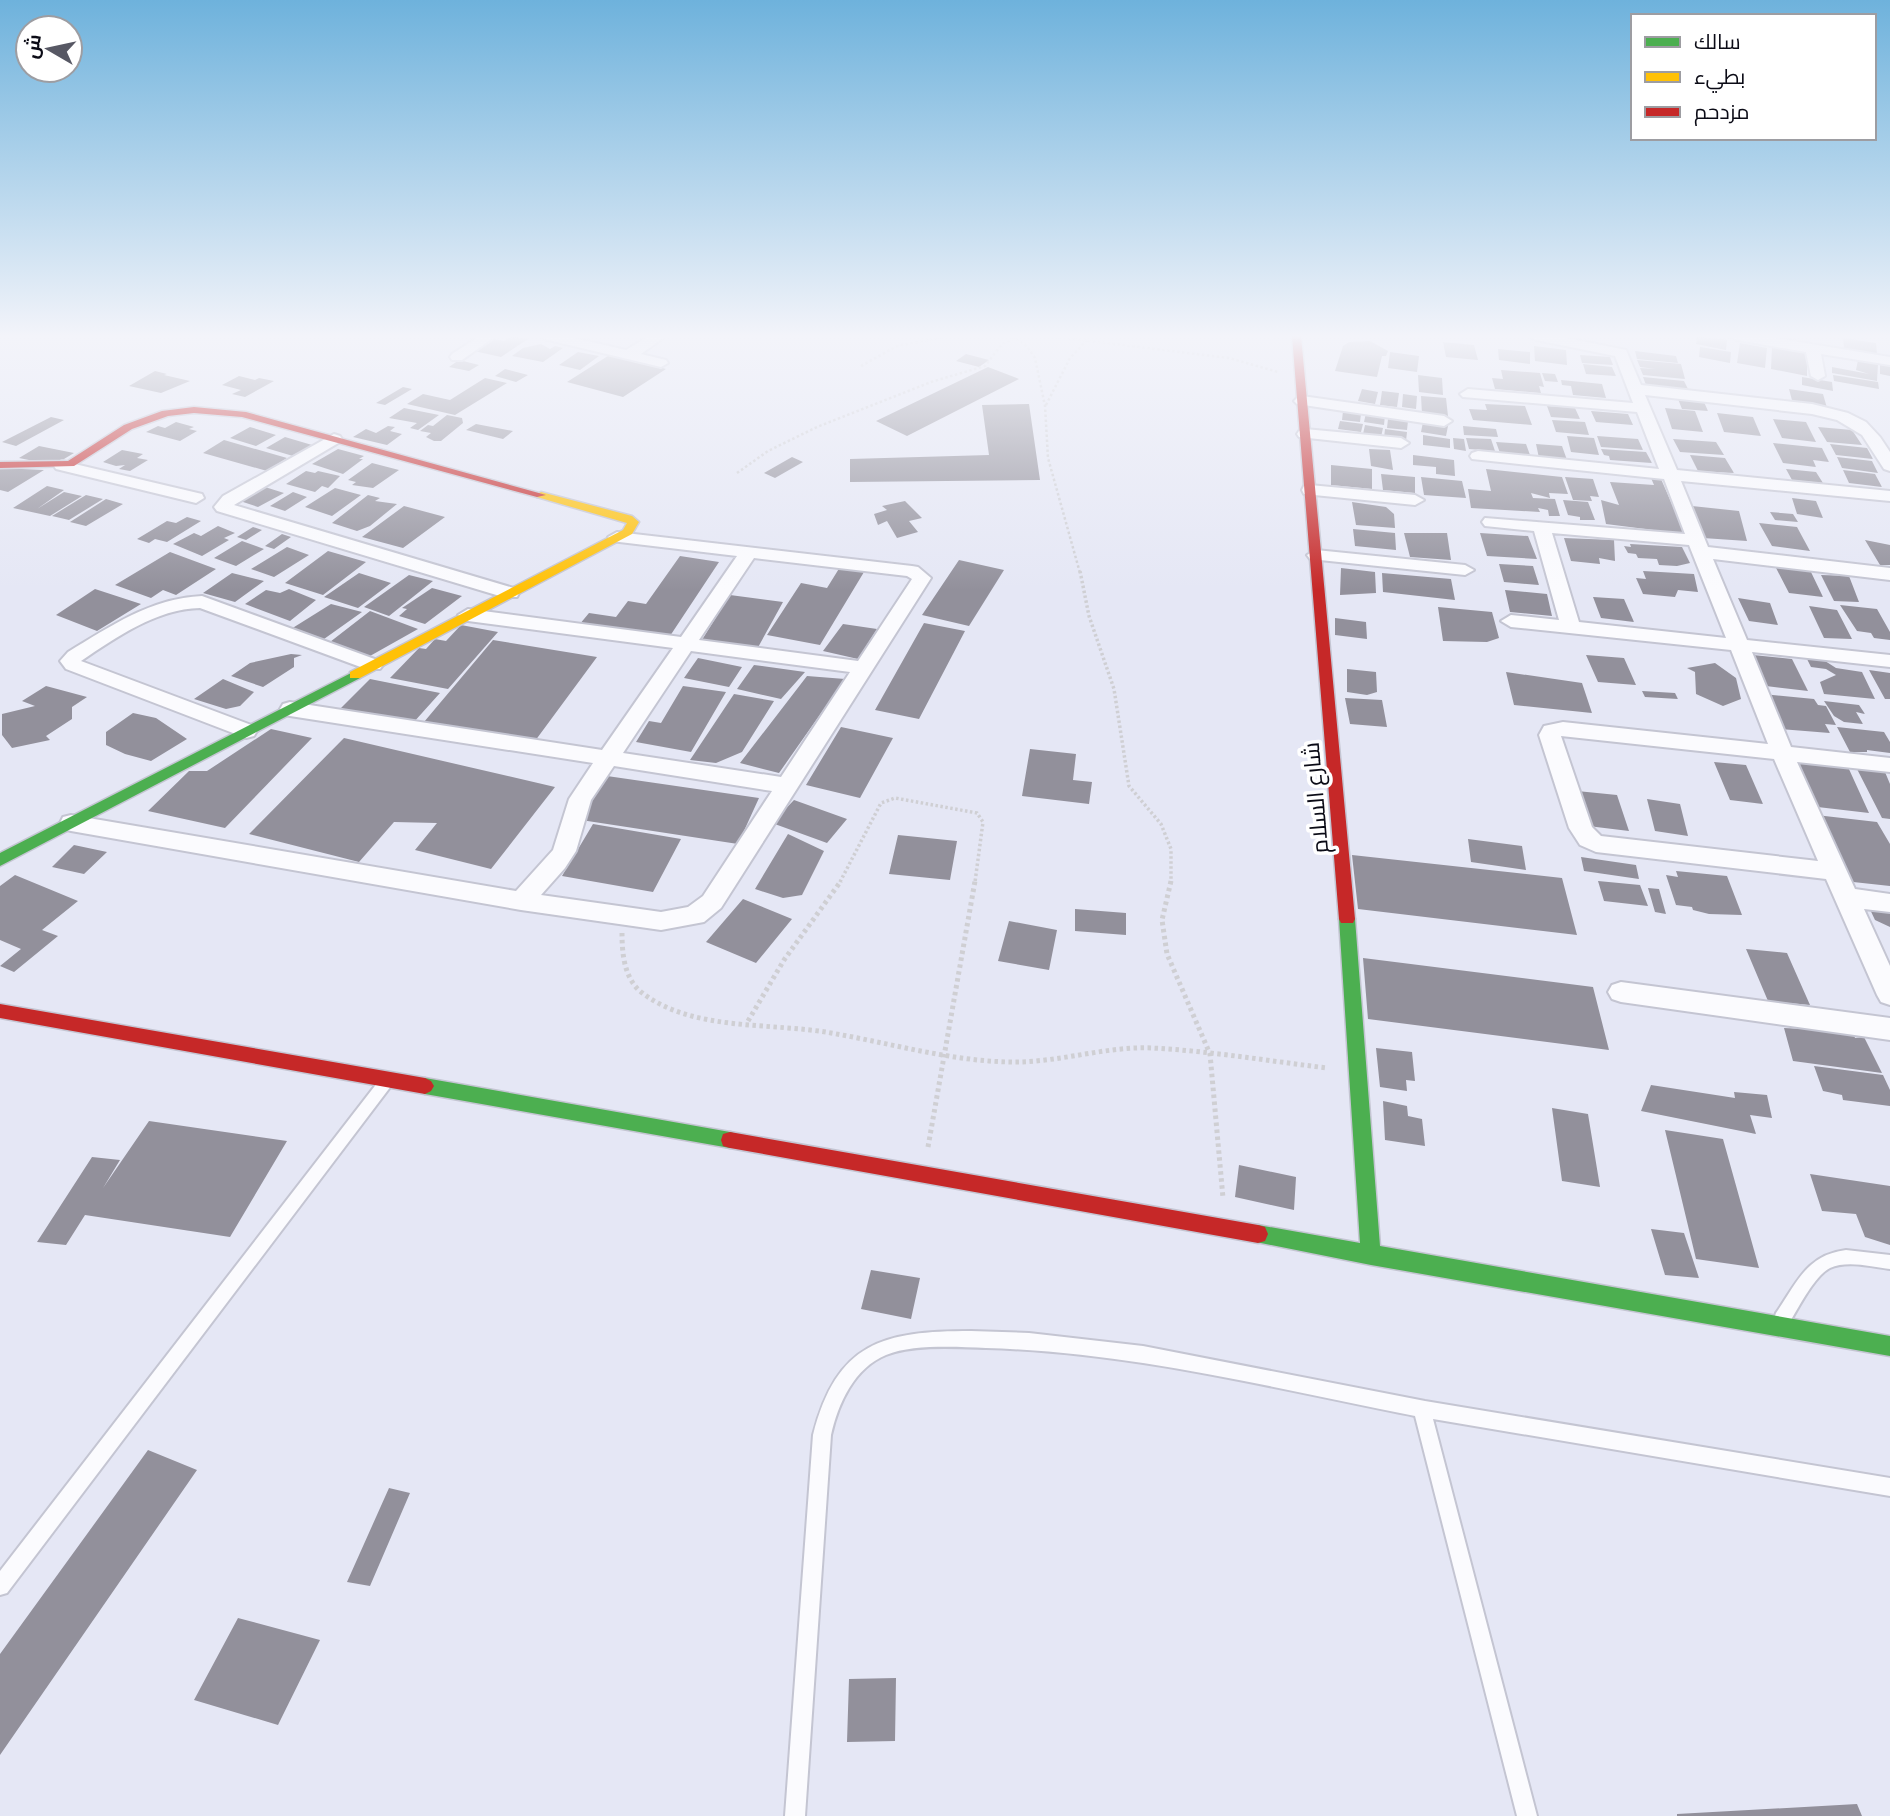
<svg xmlns="http://www.w3.org/2000/svg" width="1890" height="1816" font-family="Ubuntu,Cairo,sans-serif">
<rect width="100%" height="100%" fill="#e5e7f5"/>
<path fill="#92909b" d="M512,336l16,3 -27,18 -27,-6 20,-12 10,2z
M1697,336l30,4 -1,10 -30,-6z
M1843,338l33,5 1,11 -33,-6z
M1370,341l18,10 -2,5h-4l-5,21 -42,-6 8,-25 6,-4z
M1443,342l31,3 4,15 -32,-3z
M1740,343l27,5 -2,20 -28,-5z
M541,344l9,5 5,-3 8,2 -20,14 -31,-6 11,-8z
M1534,346l32,4 1,15 -32,-4z
M1700,347l31,5 -1,11 -31,-6z
M1772,347l35,6v23l-36,-7z
M1498,349l32,3v12l-31,-4z
M1635,351l41,5 2,7 -41,-4z
M578,352l21,4 -19,14 -21,-5z
M1390,352l29,4 -2,16 -29,-4z
M611,354l55,15 -43,28 -56,-15z
M966,354l23,6 -10,7 -23,-6z
M1580,355l30,2 3,8 -31,-2z
M459,360l20,5 -10,6 -20,-4z
M1637,360l44,4 4,15 -42,-4 -3,-7 16,1 -16,-2z
M1858,360l20,4 -1,17 -45,-8v-6l37,7 -13,-4z
M1880,363l10,2v11l-10,-2z
M1583,364l29,3 4,9 -30,-2z
M988,367l31,12 -112,57 -31,-15z
M505,369l23,6 -12,7 -21,-6z
M1501,370l39,3 4,14 -5,-1 2,7 -46,-4 -3,-11 11,1z
M155,371l12,3 -3,1 26,6 -29,12 -32,-7z
M1542,373l13,1 3,8 -13,-1z
M1418,375l24,3 1,17 -24,-3z
M1833,375l45,7 1,7 -45,-8z
M239,376l16,4 4,-2 15,3 -29,16 -13,-3 9,-4 -19,-5z
M1643,377l41,4 4,8 -42,-4z
M1802,377l30,5 1,9 -31,-6z
M485,378l22,5 -52,32 -48,-11 16,-10 27,6z
M1561,380l41,4 4,14 -33,-3 -2,-9 -9,-1z
M403,387l9,2 -27,16 -9,-2z
M1362,389l16,3 -3,12 -17,-3z
M1789,389l34,5 4,14 -34,-4z
M1382,391l17,2 -2,14 -17,-2z
M1403,394l14,2 -1,13 -14,-2z
M1421,396l25,2 2,18 -26,-2z
M1678,399l26,3 4,9 -26,-2z
M1029,404l11,76 -190,2v-23l139,-4 -7,-50z
M1485,404l40,2 7,19 -59,-5 -4,-11 18,1z
M1547,406l28,2 5,11 -29,-2z
M404,408l35,7 -21,15 -8,-2 7,-5 -28,-5z
M1665,408l30,3 8,21 -31,-3z
M1343,411l18,3 -1,8 -18,-2z
M1591,411l37,3 5,11 -37,-3z
M1366,413l19,2 -1,10 -20,-3z
M1717,413l36,4 8,19 -37,-4z
M447,415l15,3 1,5 -22,18h-7l-8,-4 5,-4 -11,-2 8,-6 5,1z
M51,417l13,3 -48,26 -14,-4z
M1388,419l20,2 -1,9 -20,-2z
M1773,419l33,3 10,20 -34,-4z
M1552,420l33,2 4,13 -33,-3z
M1340,421l23,3 -2,8 -23,-3z
M176,422l18,5 -5,2 8,2 -17,10 -34,-9 12,-6 7,2z
M1423,422l25,4 -2,10 -25,-4z
M476,424l37,7 -10,8 -37,-9z
M1365,425l18,3 -2,9 -18,-3z
M388,426l7,1 -5,4 12,3 -15,11 -34,-8 13,-8 10,4z
M1463,426l33,3 2,8 -34,-2z
M250,427l26,8 -20,11 -26,-8z
M1818,427l34,3 10,15 -35,-3z
M1385,429l22,3 -1,9 -22,-3z
M1423,435l27,4v9l-27,-3z
M1567,436l27,2 5,17 -28,-3z
M1597,436l41,3 5,11 -42,-3z
M285,437l27,8 -19,11 -27,-8z
M1453,438l11,1 2,12 -12,-2z
M1466,438l25,1 4,12 -26,-2z
M1673,439l43,3 8,13 -44,-3z
M224,440l63,18 -20,13 -64,-18z
M1496,442l30,2 4,11 -30,-2z
M1773,443l49,5 7,14 -16,-2 3,7 -33,-4z
M1536,444l26,2 5,14 -28,-2z
M1830,444l37,4 6,11 -37,-4z
M39,446l35,7 -20,12 -35,-7z
M338,449l26,7 -5,3h4l-20,15 -31,-10z
M1369,449l21,1 3,20 -22,-4z
M1601,449l45,3 6,11 -42,-3 -1,-4 -5,-1z
M122,450l21,4 -6,4 11,2 -18,11 -11,-2 6,-4 -9,1 -13,-4z
M1413,455l41,5 1,16 -19,-2v-7l-23,-2z
M1690,455l35,3 9,15 -36,-2z
M792,457l11,5 -28,16 -11,-5z
M1837,457l35,4 6,12 -36,-5z
M372,463l27,7 -26,18 -21,-3 4,-3 -8,-2z
M1331,465l41,4v20l-41,-4z
M0,468l44,2 -36,22 -8,-2z
M1486,469l76,8 6,17 -19,-1 1,5 -19,-5 2,5 22,1 5,17h-11l-1,-6 -10,-2 2,4 -69,-4 -3,-19 23,2z
M1786,469l30,3 7,11 -31,-3z
M1843,470l32,4 7,13 -33,-4z
M306,471l9,2 3,-2 22,5 -12,12 -6,-2 -7,6 -29,-8z
M1381,474l34,3v16l-32,-3z
M1421,477l41,4 4,17 -42,-3z
M1565,477l28,2 6,18 -9,-1 2,5 -19,-1z
M1651,478l10,1 24,55 -79,-10 -5,-24 18,5 -9,-23 44,3z
M47,486l17,4 -27,19 27,-17 18,4 -32,20 -37,-8z
M265,487l19,6 -26,14 -18,-6z
M335,488l26,7 -29,21 -27,-9z
M293,492l14,5 -22,14 -15,-5z
M86,495l17,4 -34,21 -17,-4z
M368,495l12,3 -5,3 22,3 -27,22 -13,5 -25,-8z
M1792,498l24,3 7,17 -26,-4z
M106,499l17,5 -37,22 -16,-4z
M1563,500l25,2 7,18h-15v-3l-12,-2z
M905,501l17,17 -13,3 9,11 -21,6 -10,-17 -9,4 -4,-11 13,-4 -5,-4z
M1352,502l34,5 8,7 1,14 -39,-3z
M404,506l41,11 -42,31 -41,-11z
M1692,506l47,5 8,30 -44,-3z
M1770,512l23,2 5,8 -23,-2z
M187,517l14,4 -34,21 -12,-3 -6,4 -12,-4 30,-18 9,2z
M1759,523l38,4 13,24 -38,-5z
M218,526l17,7 -11,5 5,2 -27,16 -29,-12 21,-11 7,3z
M253,527l9,3 -16,10 -9,-3z
M1353,529l42,4 1,17 -41,-4z
M1404,533h43l4,27 -41,-3z
M1480,533l48,3 9,23 -50,-3z
M282,534l9,3 -17,12 -9,-3z
M1564,538l50,2 1,21 -16,-3 1,6 -29,-3z
M1865,540l25,5v20h-10z
M242,541l22,8 -28,17 -22,-8z
M1630,544l52,3 8,16 -13,3 -18,-1 -2,-6 -19,-1 -2,-4 -8,-1 -4,-7 7,1z
M287,547l22,8 -35,22 -23,-8z
M328,551l38,11 -43,33 -38,-12z
M170,552l46,17 -40,26 -13,-5 -12,8 -36,-13z
M680,556l39,6 -51,77 -89,-14 10,-12 27,4 12,-16 18,3z
M959,560l45,10 -35,56 -47,-11z
M1499,564l34,2 6,19 -35,-3z
M1775,566l35,4 13,27 -34,-4z
M840,567l24,5 -44,73 -53,-10 34,-52 26,5z
M1341,568l34,4 1,21 -36,2z
M1643,571l51,3 4,18 -20,-2 -3,7 -32,-3 -7,-16 10,1z
M232,573l32,8 -29,21 -32,-9z
M359,573l32,10 -33,25 -34,-11z
M1382,573l69,6 4,21 -72,-8z
M409,575l24,6 -44,35 -25,-9z
M1821,575l28,1 10,26 -25,-1z
M432,588l30,8 -37,28 -26,-8 8,-7 -5,-1z
M95,589l46,15 -44,27 -41,-16z
M289,589l27,11 -26,21 -45,-17 21,-14 14,3z
M1505,590l42,4 5,22 -42,-4z
M730,595l53,7 -27,49 -56,-8z
M1593,597l31,2 10,23 -33,-4z
M1738,598l32,5 8,22 -29,-4z
M331,604l31,8 -38,27 -33,-10z
M1840,605l37,4 13,23v8l-16,-2 -3,-5 -14,-2z
M1809,606l28,4 15,29 -28,-1z
M1438,607l54,5 7,26 -12,4 -44,-1z
M370,611l48,18 -48,27 -40,-14z
M1335,618l31,4 1,17 -32,-4z
M924,623l41,8 -46,88 -44,-9z
M843,624l34,5 -19,30 -35,-8z
M461,625l37,7 -50,57 -58,-11 29,-30 7,1 9,-10 11,2z
M493,640l104,17 -62,84 -111,-19z
M291,654l11,1 -8,3v9l-31,20 -32,-11 19,-13z
M1586,655l38,3 12,27 -38,-3z
M1753,655l39,4 16,32 -42,-5z
M1806,657l16,2 14,9 26,4 13,27 -51,-5 -4,-12 16,-7 -10,-6 -15,-2z
M698,658l44,9 -13,20 -45,-9z
M1715,663l21,15 5,21 -18,7 -27,-12 -1,-22 -8,-4z
M754,665l51,7 -24,27 -44,-10z
M1347,669l29,3 1,20 -10,3 -20,-3z
M1869,670l21,3v26h-5z
M1506,672l76,11 10,30 -78,-8z
M807,676l38,3 -66,94 -39,-10z
M223,679l31,13 -14,14 -14,3 -32,-10z
M370,679l70,14 -27,30 -73,-14z
M46,686l41,11 -15,10v12l-26,17 4,4 -38,8 -10,-13v-21l33,-8 -13,-5z
M683,686l43,6 -35,60 -55,-10 13,-21 12,2z
M1642,691l33,2 3,6 -33,-2z
M734,694l40,7 -32,51 -26,11 -26,-3z
M1763,694l51,5 4,6 8,1 10,19 -11,-1 5,9 -50,-4z
M1345,698l37,2 5,27 -37,-3z
M1824,701l35,4 6,9 -9,-2 7,12 -19,-2 -10,-6z
M133,713l23,5 31,21 -36,22 -26,-7 -19,-9v-13z
M841,727l52,11 -33,60 -54,-13z
M1837,727l47,5 6,10v11l-23,-3v2h-17z
M271,729l41,9 -87,90 -77,-17 41,-40h18z
M344,738l211,49 -64,82 -76,-19 22,-27 -43,-1 -35,40 -110,-28z
M1030,749l46,5 -3,26 19,2 -3,22 -67,-8z
M1788,758l60,9 21,46 -60,-7z
M1714,762l32,3 17,39 -33,-4z
M1857,769l28,3 5,12v35l-8,-1z
M607,776l152,22 -21,46 -157,-24z
M1577,791l40,4 12,36 -41,-5z
M1647,799l33,5 8,32 -33,-5z
M794,800l53,19 -20,24 -55,-20z
M1816,815l61,7 13,22v42l-46,-5z
M593,824l88,15 -28,53 -91,-16z
M788,834l36,17 -22,44 -19,3 -28,-9z
M898,835l59,6 -7,39 -61,-6z
M1468,839l54,7 4,24 -55,-8z
M74,845l33,7 -23,22 -32,-7z
M1352,855l210,23 15,57 -219,-26z
M1581,857l55,8 3,14 -55,-8z
M1676,871l51,5 15,39 -33,-1 -16,-4 -1,-3 -16,-2 -10,-30 12,2z
M15,875l63,26 -36,29 16,6 -44,36 -14,-6 21,-17 -21,-9v-54z
M1598,881l42,4 8,21 -44,-5z
M1648,888l11,1 7,25 -11,-2z
M743,899l49,20 -36,44 -50,-21z
M1867,903l23,3v21l-15,-7z
M1075,909l51,4v22l-51,-4z
M1009,921l48,9 -8,40 -51,-9z
M1746,949l41,4 23,52 -42,-4z
M1363,958l230,29 16,63 -241,-31z
M1802,1026l51,6 2,6 9,-1 18,36 -89,-12 -9,-33 19,1z
M1376,1048l36,4 3,29 -9,-1 1,11 -27,-4z
M1814,1066l69,9 7,15v16l-47,-6 -1,-5 -19,-4z
M1651,1085l84,13 -1,-6 33,3 5,23 -22,-3 6,19 -115,-23z
M1383,1101l24,5 1,10 14,3 3,27 -40,-6z
M1552,1108l36,6 12,73 -38,-6z
M149,1121l138,20 -57,96 -145,-22 -19,30 -29,-3 55,-85 28,3 -17,28z
M1665,1130l58,9 36,129 -63,-9z
M1239,1165l57,12 -2,33 -59,-13z
M1810,1174l80,12v59l-25,-8 -9,-23 -34,-3z
M1651,1229l33,4 15,45 -34,-3z
M871,1270l49,8 -9,41 -50,-10z
M148,1450l49,20 -197,285v-101z
M389,1488l21,5 -40,93 -23,-4z
M238,1618l82,22 -42,85 -84,-25z
M896,1678l-1,63 -48,1 2,-63z
M1857,1804l5,12h-185v-2z"/>
<g fill="none" stroke-linecap="round" stroke-linejoin="round">
<defs>
<path id="lane" d="M386,1076l5,2 2,4 -2,4 -384,507 -7,2v-24l381,-493z
M1846,1250l44,5v14c-17,-2 -43,-9 -60,-1 -16,8 -32,41 -42,57l-6,2 -6,-2 -2,-6 2,-6c21,-30 30,-58 70,-63z
M971,1331l58,2 114,13 282,55 465,77v18l-457,-77 104,397h-20l-102,-400c-142,-28 -283,-64 -429,-68 -29,-1 -73,-4 -100,7 -32,13 -48,49 -55,80l-26,381h-20l28,-381c24,-93 70,-104 158,-104z"/>
<path id="street" d="M480,336h16l-34,24h-10l-2,-3 2,-3z
M542,336h24l60,14 23,-14h17l-25,18 25,6 2,3 -7,4 -117,-28z
M1529,336h28l69,14 15,35 171,19 36,9 18,9 14,15 10,15v19l-6,-2 -22,-34 -25,-15 -25,-6 -167,-19 32,75 213,21v10l-209,-20 27,66 182,21v12l-177,-21 34,81 143,15v12l-138,-15 39,95 99,11v14l-93,-10 58,127 35,5v18l-26,-3 26,57v39l-9,-3 -4,-7 -51,-116 -230,-27 -16,-7 -11,-17 -30,-93 5,-9 19,-4 205,22 -37,-94 -220,-23 -10,-6 10,-6 48,5 -25,-89 -49,-5 -3,-4 3,-4 200,16 -21,-55 -192,-20 -2,-3 2,-3 6,-2 181,18 -22,-57 -174,-15 -3,-3 8,-5 165,14 -18,-47 -79,-16zM1552,533l137,12 37,93 -147,-16zM1561,736l213,23 44,102 -217,-25 -9,-9z
M1730,336h33l127,21v8l-69,-11 4,22 -7,4 -7,-4 -5,-24 -69,-12z
M1302,396l142,20 8,5 -8,5 -147,-22 -3,-3 3,-3z
M1305,429l96,9 8,5 -8,5 -102,-11 -2,-3 2,-3z
M334,434l6,2 2,3 -2,3 -106,63 283,84 2,4 -2,4h-14l-286,-86 -3,-4 9,-11z
M62,461l140,33 2,4 -8,5 -140,-34 -2,-3z
M1310,485l105,10 9,5 -9,5 -111,-11 -2,-4 2,-4z
M617,532l295,34 6,1 13,11 -210,330 -17,14 -43,8 -140,-20 -450,-79 -8,-2 -3,-6 3,-6 8,-2 445,76 37,-41 16,-51 24,-36 -303,-47 -7,-2 -3,-5 3,-5 7,-2 312,48 71,-102 -205,-27 -10,-6 10,-6 213,28 56,-81 -126,-15 -3,-4zM754,558l153,18 5,3 -54,82 -159,-21zM691,651l159,21 -69,105 -158,-24zM614,766l158,25 -69,105 -15,11 -27,5 -120,-17 24,-27 11,-17 15,-51z
M1316,550l149,15 9,5 -9,5 -155,-16 -3,-4z
M202,596l178,65 3,4 -3,4h-14l-166,-61c-44,1 -83,29 -119,53l173,65 3,5 -3,5 -8,2 -180,-69 -6,-8 8,-9c43,-26 83,-54 134,-56z
M1621,982l269,36v22l-269,-38 -9,-3 -4,-7 4,-7z"/>
<path id="fast" d="M355,671l5,1v6l-360,188v-13z
M1347,913l6,2 2,4 25,327 510,90v20l-519,-91 -120,-24 -3,-7 3,-7 7,-2 102,18 -21,-324 2,-4z
M425,1078l305,54 7,2 2,6 -2,6 -7,2 -305,-54 -6,-3 -3,-5 3,-5z"/>
<path id="slow" d="M541,492l91,24 7,6 -7,12 -272,144h-10v-6l273,-142 4,-7 -90,-26 -1,-2z"/>
<path id="jam" d="M1292,336h9l54,583 -2,4h-12l-2,-4z
M194,407l52,5 300,83 -9,2 -295,-80 -48,-4 -26,3 -36,13 -58,37 -74,2v-6l68,-1 56,-36 38,-14z
M0,1004l425,74 6,3 3,5 -3,5 -6,3 -425,-76z
M730,1132l528,93 7,2 3,7 -3,7 -7,2 -528,-95 -7,-2 -2,-6 2,-6z"/>
</defs>
<use href="#lane" stroke="#c4c5d2" stroke-width="4"/>
<use href="#street" stroke="#c4c5d2" stroke-width="4"/>
<use href="#fast" stroke="#c4c5d2" stroke-width="3"/>
<use href="#slow" stroke="#c4c5d2" stroke-width="3"/>
<use href="#jam" stroke="#c4c5d2" stroke-width="3"/>
<path stroke="#cfcfd3" stroke-width="2.5" stroke-dasharray="2.5 2.5" stroke-linecap="butt" d="M1012,336l15,10 8,12 10,48 3,52 32,115
M1048,336l181,22 49,14
M861,366l36,-20 52,-10
M1046,405l24,-47 21,-22
M737,473l31,-22 49,-24 114,-45 54,-16 17,-22 18,-8"/>
<path stroke="#cfcfd3" stroke-width="3.5" stroke-dasharray="2.5 2.5" stroke-linecap="butt" d="M1080,571l9,45 25,73 15,97 32,38 10,25v33
M840,882l41,-79 14,-5 82,15 6,9 -8,60"/>
<path stroke="#cfcfd3" stroke-width="5" stroke-dasharray="3.5 3.5" stroke-linecap="butt" d="M1171,881l-9,39 5,34 43,100 13,144
M622,933c0,20 2,45 19,59 51,40 130,30 190,41 59,10 119,28 179,29 48,1 95,-16 142,-14 58,3 117,13 175,20
M748,1021l36,-61 57,-79
M928,1147l47,-266"/>
<use href="#lane" fill="#fbfbfe" fill-rule="evenodd"/>
<use href="#street" fill="#fbfbfe" fill-rule="evenodd"/>
<use href="#fast" fill="#4caf50" fill-rule="evenodd"/>
<use href="#slow" fill="#ffc107" fill-rule="evenodd"/>
<use href="#jam" fill="#c62828" fill-rule="evenodd"/>
</g>
<linearGradient id="sky" x2="0" y2="1"><stop stop-color="#6eb2dc"/><stop offset="0.57" stop-color="#f3f4fa"/><stop offset="1" stop-color="#f3f4fa" stop-opacity="0"/></linearGradient>
<rect width="1890" height="590" fill="url(#sky)"/>
<g text-anchor="middle" dominant-baseline="central" stroke-width="7" stroke-linejoin="round" paint-order="stroke">
<g font-size="23" fill="#0b0b16" stroke="#fff">
<text transform="translate(1315 798) rotate(-95)">شارع السلام</text>
</g>
</g>
<rect x="1631" y="14" width="245" height="126" fill="#ffffff" stroke="#9d9da2" stroke-width="2"/>
<rect x="1645" y="37" width="35" height="10" fill="#4caf50" stroke="#9d9da2" stroke-width="2"/>
<text x="1694" y="49" font-size="21" fill="#0b0b16">سالك</text>
<rect x="1645" y="72" width="35" height="10" fill="#ffc107" stroke="#9d9da2" stroke-width="2"/>
<text x="1694" y="84" font-size="21" fill="#0b0b16">بطيء</text>
<rect x="1645" y="107" width="35" height="10" fill="#c62828" stroke="#9d9da2" stroke-width="2"/>
<text x="1694" y="119" font-size="21" fill="#0b0b16">مزدحم</text>
<g transform="translate(49 49) rotate(279)"><circle r="33" fill="#ffffff" stroke="#9d9da2" stroke-width="2"/>
<path d="M0-5L12 26L0 18L-12 26Z" fill="#575864"/>
<text y="-10" font-size="19" font-weight="bold" text-anchor="middle" fill="#0b0b16">ش</text>
</g>
</svg>
